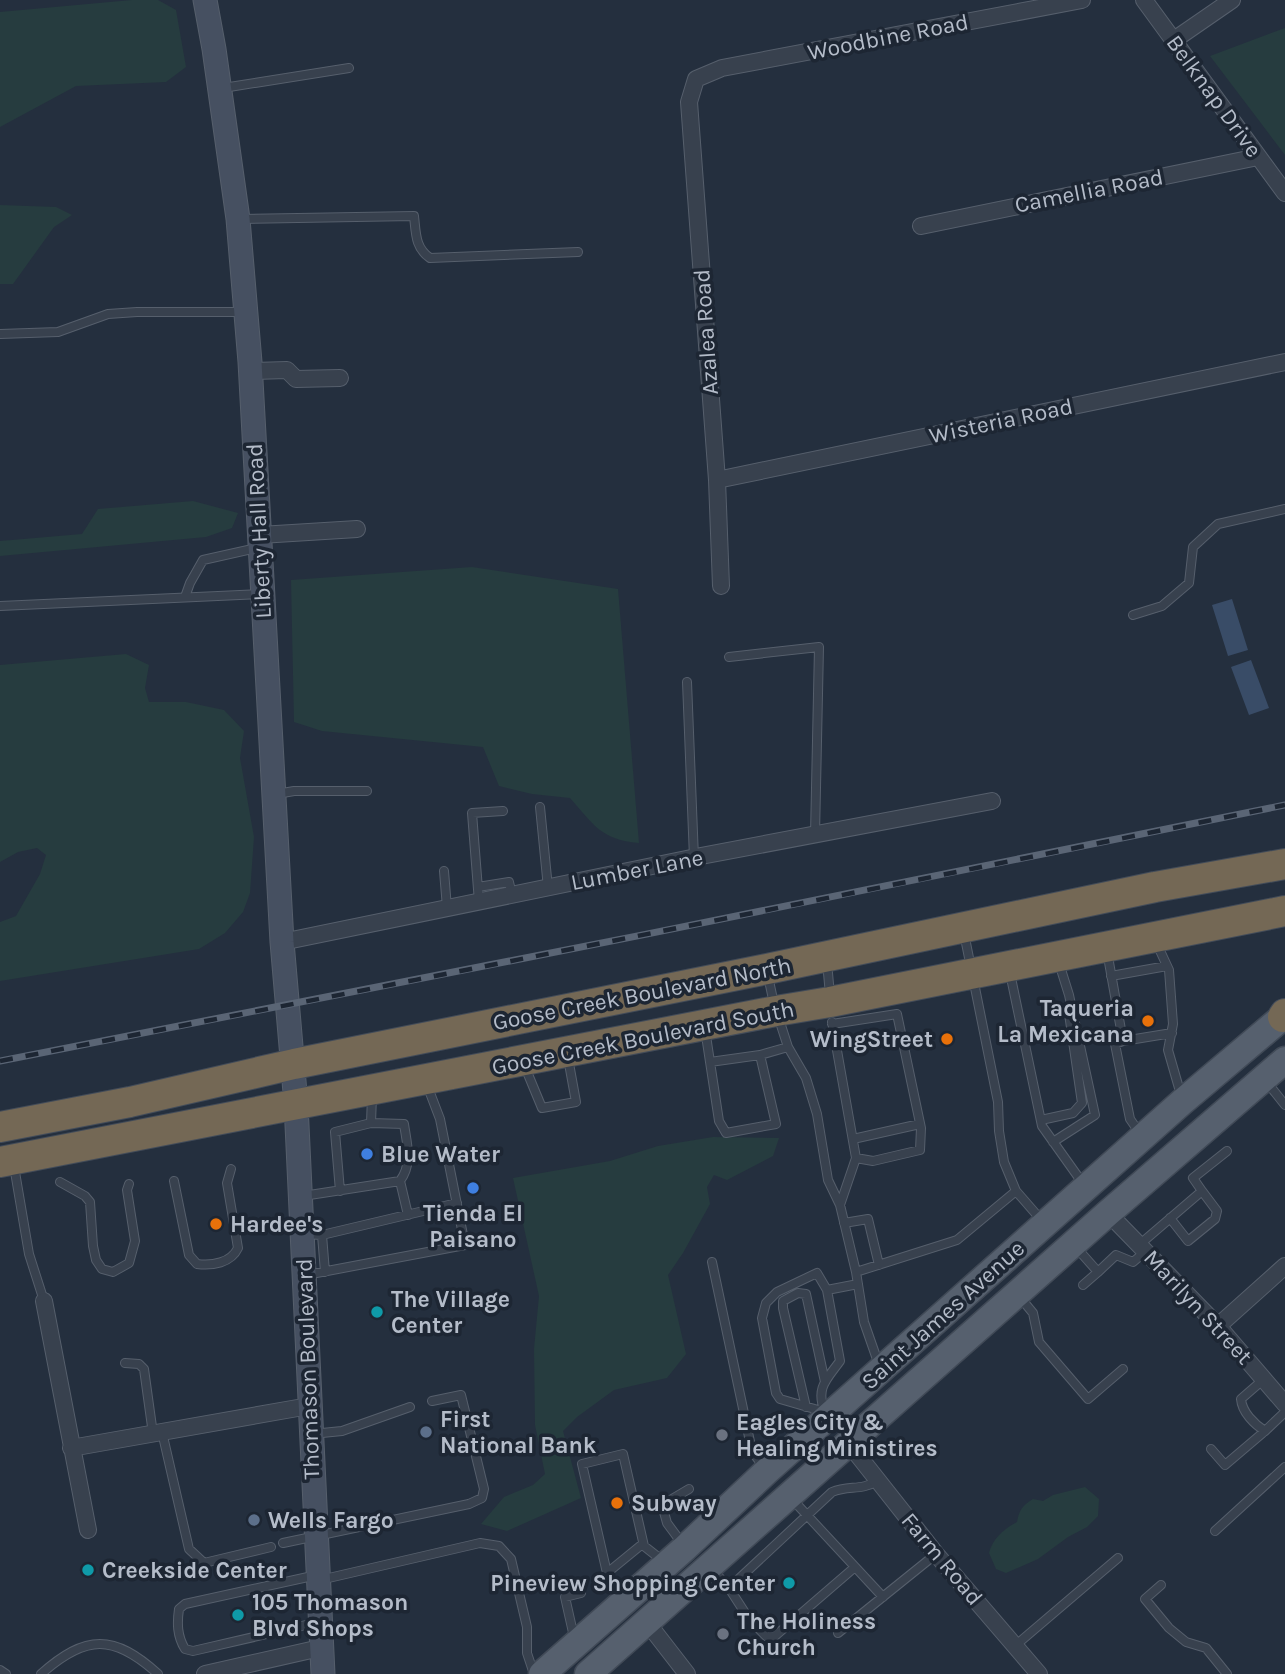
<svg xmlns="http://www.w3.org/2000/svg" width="1285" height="1674" font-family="Karla,sans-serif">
<rect width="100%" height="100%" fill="#242f3e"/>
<path fill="#263c3f" d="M132,0h26l18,10 10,57 -20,15 -90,4 -76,41v-115z
M1285,28v127l-75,-99z
M0,205l56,2 16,8 -18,12 -41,57h-13z
M193,501l45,12 -6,15 -26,9 -206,19v-15l82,-7 16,-25z
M472,567l146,22 21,254c-38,-3 -46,-19 -69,-45l-38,-4 -33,-8 -16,-39 -161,-16 -28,-9 -3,-142z
M126,654l23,11 -4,23 4,14h37l38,8 20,21 -4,27 14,79 -4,56 -7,19 -18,21 -26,16 -199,32v-59l16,-6 24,-42 6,-19 -9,-7 -19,4 -18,10v-197z
M713,1137l66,1 -6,18 -46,24 -13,-5 -7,12 3,17 -27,49 -15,22 18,79 -19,24 -53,12 -37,27 -14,14 18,67 -74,33 -26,-7 23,-27 29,-12 12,-11 -10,-49 -1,-76 5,-53 -26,-118 97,-17 48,-15z
M1085,1487l14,12 -1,17 -11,11 -19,10 -30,22 -32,14 -10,-4 -7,-16c4,-15 15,-24 28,-31 2,-12 6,-17 16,-23l10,2 10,-6z"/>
<path fill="#394c67" d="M1232,599l16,51 -20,6 -16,-51z
M1251,660l18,48 -20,7 -18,-48z"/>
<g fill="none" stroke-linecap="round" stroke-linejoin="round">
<defs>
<path id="lane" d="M223,88l126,-20
M239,219l175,-3c2,17 1,32 16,42l148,-6
M0,334l58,-2 50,-18 29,-2h106
M185,597l5,-14 13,-23 54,-12
M0,606l260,-12
M1133,615l29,-9 27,-23 4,-36 25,-23 67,-15
M729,657l90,-10 -4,188
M687,682l7,176
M277,794l17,-3h73
M540,807l8,81
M444,871l3,37
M478,887l31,-5 3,13
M479,902l-7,-89 31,-2
M964,933l34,169 1,29 5,31 12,29 27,31
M1156,942l13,28 4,54 -5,26 13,45
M1107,951l16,90 49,-8
M827,962l3,33
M1010,973l32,153 42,59
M768,976l6,28
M1111,976l56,-10
M778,1016l10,31 18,31 11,36 11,66 12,25 16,67 8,50 15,43
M832,1022l24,136 -16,47
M832,1024l65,-10 24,114 -1,22 -47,11 -17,-3
M705,1029l14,92 7,12 50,-9 -16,-69
M1123,1041l-8,3 15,75 11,16
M710,1062l50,-7 28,-8
M525,1067l17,41 34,-6 -8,-44
M1266,1081l19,24
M1041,1120l32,-7 9,-10 -14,-96
M853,1139l67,-15
M1053,1142l42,-27 -26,-120 -10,-32
M14,1166l15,88 15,47
M174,1181l15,74 8,9c15,2 34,-1 41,-16l-11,-65 4,-14
M400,1181l8,34
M60,1182l25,14 5,6 3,44 3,14 6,9 11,3 16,-9 6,-22 -8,-51 2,-6
M340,1191l-5,-59 36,-9
M303,1196l97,-15c13,-18 7,-36 4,-57l-33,-1 1,-27
M1170,1218l18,23 27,-22 2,-8 -15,-20
M844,1223l24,-4 11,46
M303,1234l19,1 135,-32
M322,1235l3,37
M1139,1245l63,-54 -9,-13 34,-27
M1075,1246l23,26 -15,13
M712,1262l40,189 13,18
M856,1272l101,-32 59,-49
M1098,1272l18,-17 17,7 13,-11
M817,1273l10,17 13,71c-13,18 -25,27 -15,51l-45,-13 -4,-6 -14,-75 4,-15 11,-11z
M306,1275l159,-30 -25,-126 -13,-34
M827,1290l31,-6
M1019,1296l14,17 6,29 49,57 35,-30
M125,1363l14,1 5,5 9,65
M1264,1379l-23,20c1,13 13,25 24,32l20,-19
M806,1407l-23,-99v-7l15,-8 8,1 19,88
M162,1432l27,117 15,14 67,-16
M312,1434l30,-3 68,-24
M1211,1449l14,16 40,-34
M792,1499l91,98
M1215,1531l70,-64
M283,1543l186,-39 13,-6 2,-9 -23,-94 -29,6
M684,1546l-17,-23 -5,-18 27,-16
M712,1569l17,19 103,-96c17,-7 29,-1 45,-11
M607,1573l-25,-109 41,-10 21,92
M317,1575l-132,29 -6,5c-2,14 -2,27 6,40l8,2 126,-29
M320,1580l160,-37 19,3 12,13 16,68v26l7,21
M1161,1585l-16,14 24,29 17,14 20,6 21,26
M729,1588l20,31 18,18 8,-1 80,-69
M618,1593l-7,-9 -4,-11 33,-27h4l19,15
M838,1633l98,-79
M574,1637l-9,-40 16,-4
M1016,1645l102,-87
M0,1670l6,4
M41,1674c45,-40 73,-40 117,0"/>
<path id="street" d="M1144,0l141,193
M1174,40l58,-40
M921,226l337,-69
M251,371l36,-1 9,9 44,-1
M717,480l568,-118
M260,535l97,-6
M721,586l-4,-106 -28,-378 7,-23 26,-11 360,-68
M282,942l419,-86 291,-55
M1108,1213l110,113 67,78
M44,1301l44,229
M1218,1326l67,-60
M846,1445l11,9 79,100 103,120
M71,1448l238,-42
M646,1621l41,53
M205,1674l115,-26"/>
<path id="secondary" d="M205,0l9,49 24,170 12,143 32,580 14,162 27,570"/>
<path id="primary" d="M542,1674l143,-126 82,-77 415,-369 103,-87
M588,1674l520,-461 177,-153"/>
<path id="highway" d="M1283,1017l2,-3
M0,1127l130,-25 164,-38 473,-95 388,-82 130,-23
M0,1162l776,-151 54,-9 455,-91"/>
</defs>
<use href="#lane" stroke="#565f6c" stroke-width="10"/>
<use href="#street" stroke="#565f6c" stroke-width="18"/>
<use href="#secondary" stroke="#565f6c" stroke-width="25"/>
<use href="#primary" stroke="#414a57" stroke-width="29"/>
<use href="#highway" stroke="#434c59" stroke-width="32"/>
<use href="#lane" stroke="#38414e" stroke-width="8"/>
<use href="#street" stroke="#38414e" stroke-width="16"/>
<use href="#secondary" stroke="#465061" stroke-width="23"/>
<use href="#primary" stroke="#56606e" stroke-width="26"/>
<use href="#highway" stroke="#746855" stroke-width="30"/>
<defs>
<path id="rail" d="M0,1061c429,-83 857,-168 1285,-256"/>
</defs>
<use href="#rail" stroke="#5a6575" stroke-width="7"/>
<use href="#rail" stroke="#1d2633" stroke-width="4.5" stroke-dasharray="13" stroke-linecap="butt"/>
</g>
<g fill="#e8710a" stroke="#1d2633" stroke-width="2.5">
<circle cx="1148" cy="1021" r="7"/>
<circle cx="947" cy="1039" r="7"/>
<circle cx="216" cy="1224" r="7"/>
<circle cx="617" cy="1503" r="7"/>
</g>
<g fill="#3f7fe0" stroke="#1d2633" stroke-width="2.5">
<circle cx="367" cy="1154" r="7"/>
<circle cx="473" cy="1188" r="7"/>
</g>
<g fill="#0f9aa8" stroke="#1d2633" stroke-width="2.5">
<circle cx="377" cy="1312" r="7"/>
<circle cx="88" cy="1570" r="7"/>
<circle cx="789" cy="1583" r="7"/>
<circle cx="238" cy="1615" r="7"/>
</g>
<g fill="#5c6f8a" stroke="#1d2633" stroke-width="2.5">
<circle cx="426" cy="1432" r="7"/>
<circle cx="254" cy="1520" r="7"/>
</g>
<g fill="#6b7280" stroke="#1d2633" stroke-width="2.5">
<circle cx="722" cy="1435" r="7"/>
<circle cx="723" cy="1634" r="7"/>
</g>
<g text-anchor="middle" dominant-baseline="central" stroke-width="7" stroke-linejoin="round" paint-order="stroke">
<g font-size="23" fill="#b4bcc9" stroke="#1d2633">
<text transform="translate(888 37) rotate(-11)">Woodbine Road</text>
<text transform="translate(1214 96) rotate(54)">Belknap Drive</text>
<text transform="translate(1089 191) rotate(-11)">Camellia Road</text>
<text transform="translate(706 332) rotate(-94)">Azalea Road</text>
<text transform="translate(1001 421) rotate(-12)">Wisteria Road</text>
<text transform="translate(259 531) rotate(-93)">Liberty Hall Road</text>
<text transform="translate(637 870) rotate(-11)">Lumber Lane</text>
<text transform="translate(642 994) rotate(-11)">Goose Creek Boulevard North</text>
<text transform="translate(643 1038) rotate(-11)">Goose Creek Boulevard South</text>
<text transform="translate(1198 1307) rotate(47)">Marilyn Street</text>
<text transform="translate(943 1315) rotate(-42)">Saint James Avenue</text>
<text transform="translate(308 1369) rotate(-92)">Thomason Boulevard</text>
<text transform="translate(942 1559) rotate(50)">Farm Road</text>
</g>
<g font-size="23" font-weight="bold" fill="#b4bcc9" stroke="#1d2633" text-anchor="start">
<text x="1134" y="1008" text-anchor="end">Taqueria<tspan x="1134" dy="26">La Mexicana</tspan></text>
<text x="933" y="1039" text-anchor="end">WingStreet</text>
<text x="381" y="1154">Blue Water</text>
<text x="473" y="1213" text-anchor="middle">Tienda El<tspan x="473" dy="26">Paisano</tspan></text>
<text x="230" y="1224">Hardee's</text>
<text x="391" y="1299">The Village<tspan x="391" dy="26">Center</tspan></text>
<text x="440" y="1419">First<tspan x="440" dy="26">National Bank</tspan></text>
<text x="736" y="1422">Eagles City &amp;<tspan x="736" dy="26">Healing Ministires</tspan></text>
<text x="631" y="1503">Subway</text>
<text x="268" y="1520">Wells Fargo</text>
<text x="102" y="1570">Creekside Center</text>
<text x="775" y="1583" text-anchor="end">Pineview Shopping Center</text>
<text x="252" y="1602">105 Thomason<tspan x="252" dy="26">Blvd Shops</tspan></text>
<text x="737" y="1621">The Holiness<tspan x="737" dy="26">Church</tspan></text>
</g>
</g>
</svg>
